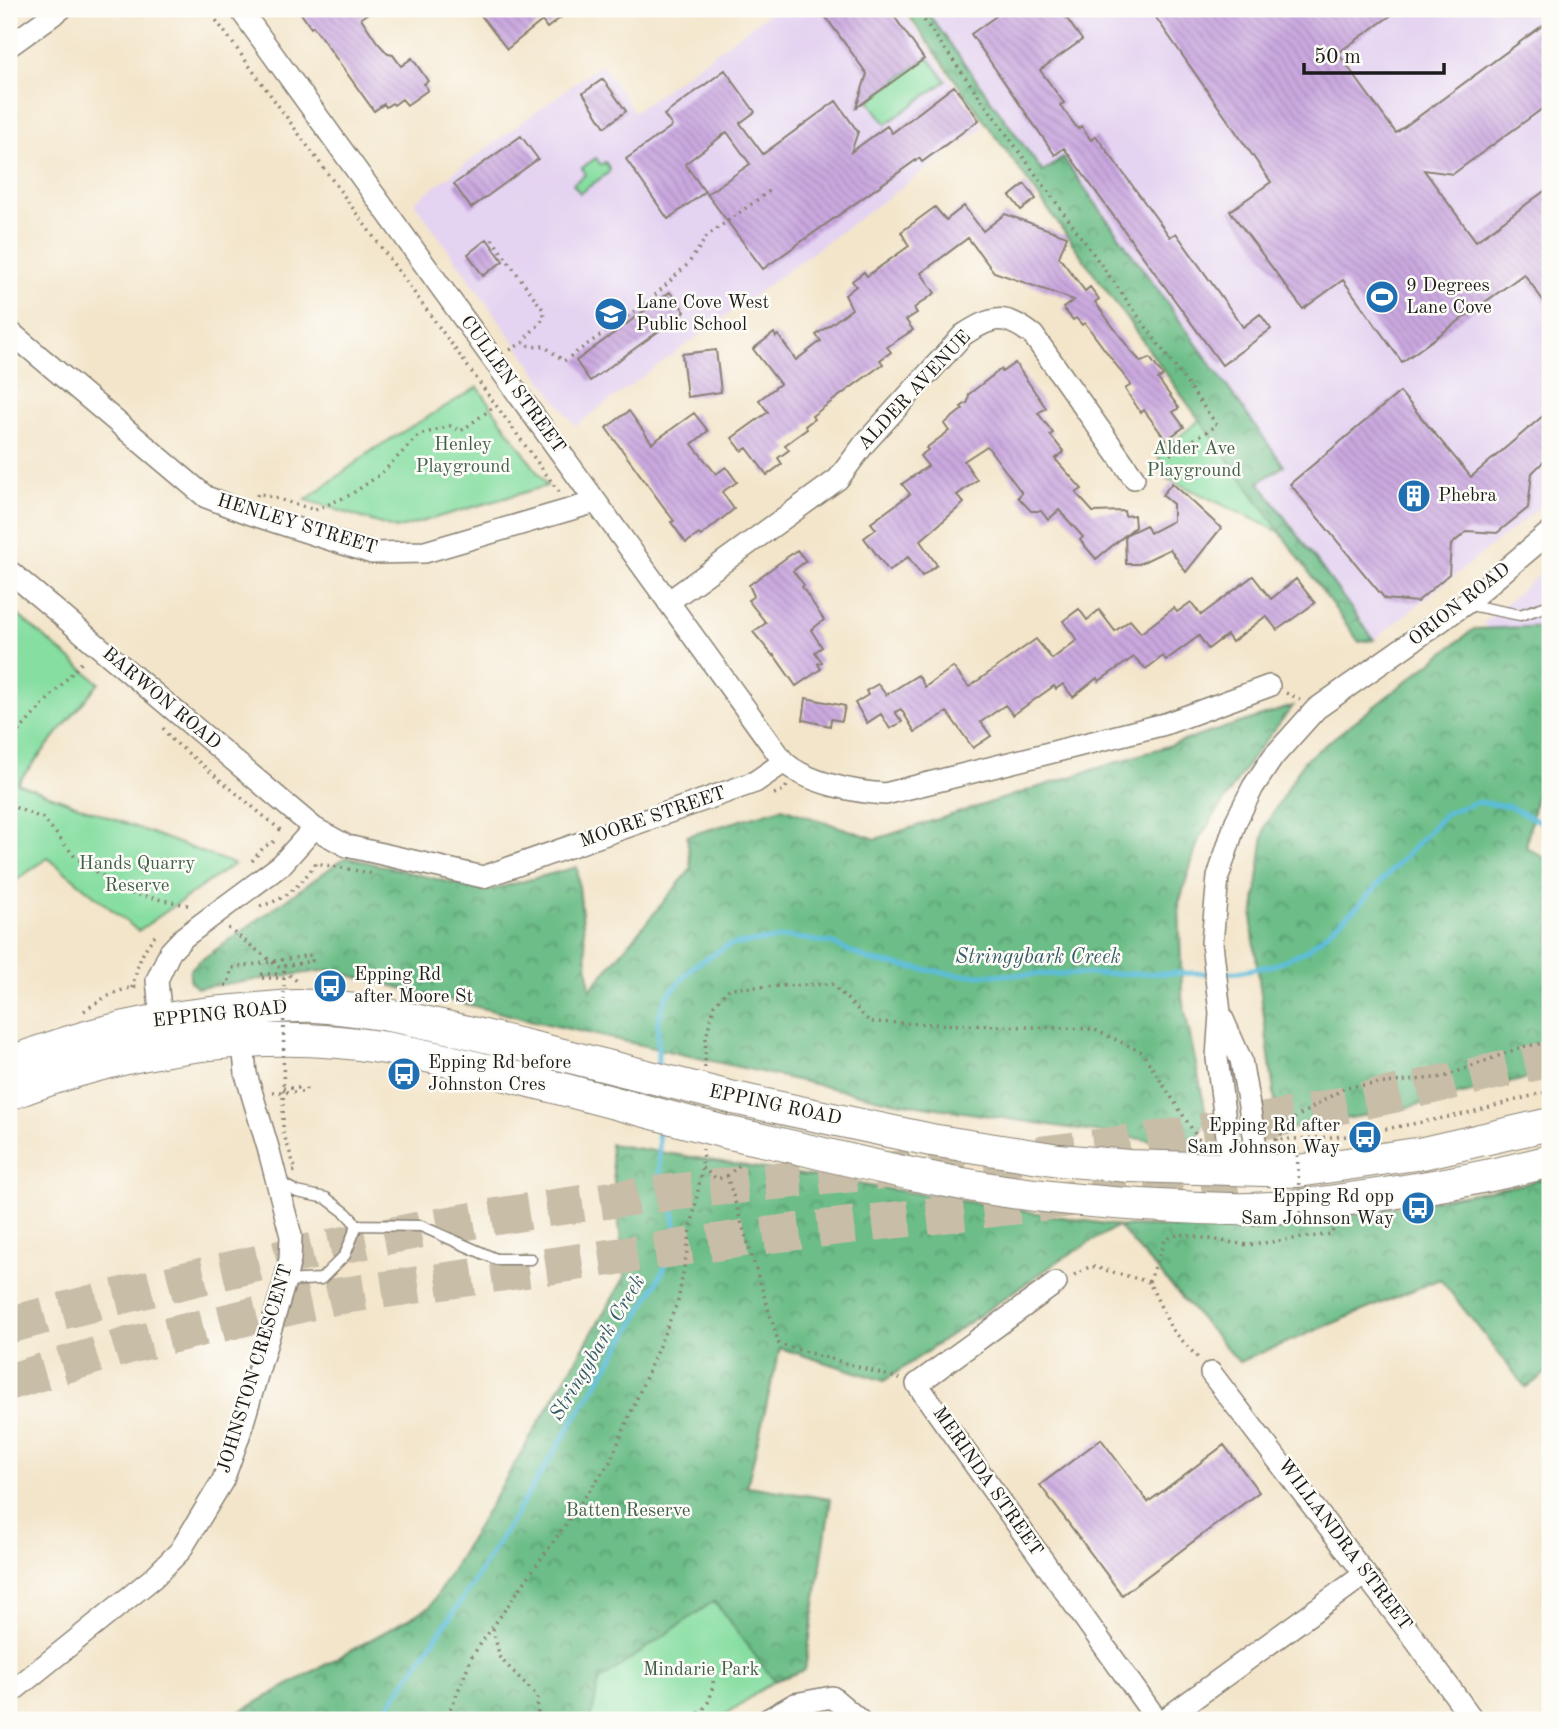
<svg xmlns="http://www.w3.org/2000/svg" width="1559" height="1729" font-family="'Old Standard TT',serif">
<defs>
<pattern id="forest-crowns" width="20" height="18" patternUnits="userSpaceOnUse" patternTransform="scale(1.75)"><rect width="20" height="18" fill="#6cbd87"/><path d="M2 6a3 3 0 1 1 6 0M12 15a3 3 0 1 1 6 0" fill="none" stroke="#58996e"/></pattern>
<pattern id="building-back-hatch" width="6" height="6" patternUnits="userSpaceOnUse" patternTransform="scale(1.75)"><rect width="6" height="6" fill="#caa8df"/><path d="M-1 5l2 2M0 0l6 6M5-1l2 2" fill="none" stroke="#ad90bf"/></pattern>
</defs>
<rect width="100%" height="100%" fill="#fdfcf7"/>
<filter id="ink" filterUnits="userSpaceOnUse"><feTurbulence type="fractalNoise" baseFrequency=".0143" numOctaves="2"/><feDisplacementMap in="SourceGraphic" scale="14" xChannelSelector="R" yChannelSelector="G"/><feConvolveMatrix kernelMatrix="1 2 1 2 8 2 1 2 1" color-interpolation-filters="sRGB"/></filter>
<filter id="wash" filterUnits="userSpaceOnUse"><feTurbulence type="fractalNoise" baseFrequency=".00686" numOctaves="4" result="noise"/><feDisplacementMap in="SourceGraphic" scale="28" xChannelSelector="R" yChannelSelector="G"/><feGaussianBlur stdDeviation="1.57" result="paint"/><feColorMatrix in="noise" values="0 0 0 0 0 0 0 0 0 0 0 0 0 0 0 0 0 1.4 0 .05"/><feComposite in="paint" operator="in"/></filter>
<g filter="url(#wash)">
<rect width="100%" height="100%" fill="#f3e5ca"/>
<path fill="#e4d3f1" d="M775,9h126l83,118 -409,299 -161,-224 187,-138 33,48z
M925,9h625v490l-176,141 -115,-159 24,-16 -220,-307 -20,15z
M1550,565v86l-12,9 -55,-36z"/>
<path fill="url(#forest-crowns)" stroke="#446c52" stroke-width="2" d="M904,9h21l118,163 20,-14 221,308 -25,16 115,158 -15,2z
M1550,626v138l-10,12 -14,71 24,14v212l-150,36 -121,22 -27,-205 13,-100 39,-65 170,-132z
M1293,706l-41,52 -53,81 -20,64 3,94 25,121 -14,29 -308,-47 -351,-79 -206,-51 -131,18 -7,-7v-11l7,-7 149,-106 140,34 91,-24 13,123 101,-121 -4,-33 95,-28 94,31z
M610,1144l508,82 153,3 253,-45 26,-8v194l-24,18 -86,-109 -201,83 -121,-136 -58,34 -176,121 -104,-33 -33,138 84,13 -26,171 -31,11 -60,-80 -115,80 -8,39h-366l205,-113 195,-330z"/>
<path fill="#86dea1" stroke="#517d5e" stroke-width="2" d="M928,57l18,24 -60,43 -17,-23z
M596,158l5,7 4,-3 5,7 -2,4 -28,20 -7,-9 13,-10 -4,-6z
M478,387l69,99 -151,43 -90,-29 68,-51z
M1200,420l80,112 -116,-55 -1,-13 -6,-10z
M13,611l86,72 -82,100 217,81 -96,67 -90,-73 -39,27v-273z
M714,1601l60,80 -56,39h-127l8,-39z"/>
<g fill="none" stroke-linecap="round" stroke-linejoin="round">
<path stroke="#5cbddb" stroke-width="5" d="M1221,973l17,-1 36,-7 33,-15 49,-42 90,-95 32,-11 32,5 31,15 9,-1
M658,1070v-48l7,-23 29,-33 35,-21 61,-8 41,6 41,18 87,14 252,-2
M379,1720l89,-129 170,-274 26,-48 12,-39 -4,-27 -12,-30 -2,-48"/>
</g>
<g id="blocks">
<path fill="url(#building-back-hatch)" d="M298,9h76l-13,9 16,24 11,12 5,1 8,11 11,-8 16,23 -4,3 4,6 -21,15 -5,-6 -8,6 -2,-2 -6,4 -2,-3 -10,7 -61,-85 -2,2z
M476,9h96l-25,19 -5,-7 -35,28z
M820,9h69l35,50 -68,49 11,-34z
M1006,9h54l22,31 -42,30 24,33 -4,2 18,24 3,-3 10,14 5,-4 74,101 6,-4 67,94 17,-13 11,15 -49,36 -158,-217 -9,7 -84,-121z
M1150,9h250l-62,44 58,80 154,-113v83l-97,71 -29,-4 52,71 74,-54v123l-26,-36 -122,88 -59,-82 -40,29 -73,-98 41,-29z
M725,70l30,42 -15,11 23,31 73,-53 22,31 -7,20 36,-26 5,7 62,-47 25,34 -57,42 -3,-4 -156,111 -56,-75 43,-30 -23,-32 -42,32 20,28 -37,27 -42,-60 46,-33 -8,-11z
M603,79l23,32 -21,16 -22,-34z
M521,136l17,23 -67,49 -17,-24z
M1025,184l11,15 -15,11 -11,-14z
M964,206l19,25 22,-17 62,22 -8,21 26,34 5,-4 9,12 -4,3 36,49 10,11 9,-4 13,18 -5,3 21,29 -6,4 11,15 -18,13 -22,-30 -3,3 -16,-24 6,-4 -46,-62 -3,2 -6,-7 -3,2 -10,-12 11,-8 -80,-28 -26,-34 -47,35 14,20 -21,15 3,5 -11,7 7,10 -26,17 4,5 -11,8 3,4 -71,52 2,3 -9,7 2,3 -22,16 4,5 -11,8 4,6 -15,11 -20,-27 -5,3 -10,-13 36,-26 -9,-12 21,-16 -27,-35 21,-16 2,4 2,-2 18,25 25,-19 -5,-6 36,-26 -7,-14 11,-9 -4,-5 12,-9 3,4 42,-30 -8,-14 34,-25 11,13z
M487,239l16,22 -20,15 -15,-22z
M670,292l15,20 -95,69 -14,-20z
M716,350l5,42 -34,5 -5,-43z
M1015,363l31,45 -8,5 15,20 -3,2 14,17 -9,7 27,30 -6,4 17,19 31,-1 1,5 9,-1 1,12 -39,32 -16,-19 3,-3 -24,-27 -11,10 -7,-9h-10l-13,-14 4,-4 -35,-47 -23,15 13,19 -20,15 7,8 -44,38 17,24 -15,11 -14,-19 -19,14 -25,-33 12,-9 -5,-6 39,-29 -8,-10 26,-18 -8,-10 8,-6 -2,-2 23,-17 -5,-7 19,-15 -2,-2 7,-5 1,-8 32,-25 1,3z
M1400,392l71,85 79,-67v52l-6,-1 -12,12 -4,35 -31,25 -30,-2 -16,14 -2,29 -32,28 -32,-3 -95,-115z
M629,411l23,32 42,-30 14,18 -16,13 24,30 10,-7 11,15 -15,10 12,17 -33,27 -2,-2 -13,9 -15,-21 3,-1 -68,-93z
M1172,483l49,45 -35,44 -16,-23 -31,15h-13l-1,-29 21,-10 4,8 23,-12v-17l-11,-9z
M797,550l9,11 -13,10 11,14 -2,2 22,33 -13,10 11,17 -7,5 7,10 -4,2 3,5 -25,17 -22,-31 -1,1 -20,-24 13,-9 -18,-23 6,-4 -5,-11z
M1253,576l18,23 25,-20 19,24 -38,27 -11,-14 -34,26 -5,-7 -19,14 -9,-13 -33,24 -3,-4 -17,13 -12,-12 -35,24 -2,-3 -24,19 -10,-13 -7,5 -2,-3 -41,29 -8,-10 -24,17 10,14 -18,12 -26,-36 -32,20 -14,-23 -6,3 7,10 -12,7 -9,-15 -14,9 -12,-20 13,-8 -2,-4 12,-7 8,11 32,-20 7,12 28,-20 16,20 67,-48 16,20 25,-19 -14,-19 16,-12 8,11 12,-10 16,21 15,-11 11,13 33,-25 3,4 14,-10 10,13z
M806,698l39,8 -3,15 -11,-2 -1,7 -27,-6z
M1101,1439l47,63 76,-57 35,47 -137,103 -82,-110z"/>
</g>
</g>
<g filter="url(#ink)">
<use href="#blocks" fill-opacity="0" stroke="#888073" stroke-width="2"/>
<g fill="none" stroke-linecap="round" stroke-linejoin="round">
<path stroke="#c8bda7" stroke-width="37" stroke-dasharray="37 18" stroke-linecap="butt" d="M9,1325c191,-51 381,-95 577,-122 195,-26 392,-37 587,-66 127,-20 252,-50 377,-78
M9,1382l121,-37 202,-48 436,-62 272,-32 197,-28"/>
<defs>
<path id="service" d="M1465,604l55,11 30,-10
M279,1182l18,10 29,6 20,15 11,12 -12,30 -24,24 -36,2
M357,1225l64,1 75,33h35"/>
<path id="minor" d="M240,9l544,753
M9,46l52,-37
M9,331l197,166 45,17 121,39 53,-1 171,-50
M9,571l305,257 33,18 136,31 272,-95 29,-20c23,21 71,30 101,32l280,-70 104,-38
M668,602l170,-123 27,-36 98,-108c30,-19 41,-22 70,0l101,143
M1221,1015l20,45 19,109
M161,1019l-4,-39 13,-28 14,-15 97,-72 33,-37
M1231,1168l-14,-110 3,-45 -8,-70 6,-66 18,-56 17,-34 20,-30 43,-48 149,-105 85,-72
M1056,1283l-139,101 240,336
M1211,1373l202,264 60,83
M9,1694l144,-116 27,-27 43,-71 15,-41 47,-158 5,-22 1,-23 -22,-85 -23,-77 -3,-31
M767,1720l28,-16 37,-7 27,23
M1164,1720l201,-146"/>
<path id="primary" d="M9,1063c80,-31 151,-47 237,-53 23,-2 46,-5 69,-4 77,5 150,26 224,43
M9,1094c119,-46 251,-67 377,-46 59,10 115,26 172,40
M734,1098l197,42 128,20 70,6 169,5 125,-18 127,-29
M725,1132c93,19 185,45 280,59 74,11 151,16 226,18 37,1 75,-4 111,-9 70,-9 140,-21 208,-39"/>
</defs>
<use href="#service" stroke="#888073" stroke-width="13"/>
<use href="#minor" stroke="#888073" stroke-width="24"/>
<use href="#primary" stroke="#888073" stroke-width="34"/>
<path stroke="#888073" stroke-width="3.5" stroke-dasharray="2 5" stroke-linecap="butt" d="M208,9l351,483
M916,9l301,416 -67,42
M492,239l52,72c0,16 -15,18 -20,31
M510,350l14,-8 7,5 13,-1 20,15 86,-61 38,-36 20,-29 63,-45
M257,496l1,-3 57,17 35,-15 31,-21 38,-39 31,-9 11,5 34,-25
M1286,693l14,6
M163,728l8,11 113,94
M9,742l75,-82
M774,794l11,-4 2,-5
M9,805l35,14 31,38 53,36 64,13
M252,861l12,-14 11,-6
M260,906c26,-6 41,-22 56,-43l58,11
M228,928l69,53
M132,988c5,-20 9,-37 23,-52
M84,1011c18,-12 34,-23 56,-24
M705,1068l1,-30 8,-33 16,-17 102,-4 38,38 223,7 49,23 59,91
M283,1088h20
M272,1092h33l1,-4h-3
M1274,1140l75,-4 115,-22 86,-23
M1276,1140l16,-20 54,-33 98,-10 77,-30 29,-5
M702,1168l15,11 10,-3 52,168 121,35
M727,1176l16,-14
M1074,1275l17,-9 58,16 22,46 27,30
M1149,1282l16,-42 14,-6 68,11 85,-11 1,-6
M493,1629l7,29 37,38 1,24
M442,1720l10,-14 20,-50 138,-194 68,-161 24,-133 1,-19
M686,1720c24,-11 25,-20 28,-45"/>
<use href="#service" stroke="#fff" stroke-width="10"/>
<use href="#minor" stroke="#fff" stroke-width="21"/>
<use href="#primary" stroke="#fff" stroke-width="32"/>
<defs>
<path id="primary-bridge" d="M539,1049l195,49
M558,1088l167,44"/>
</defs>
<use href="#primary-bridge" stroke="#888073" stroke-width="34" stroke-linecap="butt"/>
<path stroke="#888073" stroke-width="3.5" stroke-dasharray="2 5" stroke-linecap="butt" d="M277,974h-16v4h23
M225,985h3l4,-17 79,-13 1,6 -28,5 -1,166 13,39 -5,1
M1297,1148l4,84"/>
<use href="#primary-bridge" stroke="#fff" stroke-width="32"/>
</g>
</g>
<defs>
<symbol id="stadium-disc" viewBox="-11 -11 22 22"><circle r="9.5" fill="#1f6fb2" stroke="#fdfcf7"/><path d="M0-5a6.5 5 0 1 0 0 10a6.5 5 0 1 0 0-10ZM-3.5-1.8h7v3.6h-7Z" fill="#fff"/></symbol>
<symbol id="school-disc" viewBox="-11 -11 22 22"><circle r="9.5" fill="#1f6fb2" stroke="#fdfcf7"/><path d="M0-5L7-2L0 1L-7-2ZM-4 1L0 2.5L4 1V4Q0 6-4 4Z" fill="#fff"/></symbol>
<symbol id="building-disc" viewBox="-11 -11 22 22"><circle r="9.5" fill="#1f6fb2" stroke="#fdfcf7"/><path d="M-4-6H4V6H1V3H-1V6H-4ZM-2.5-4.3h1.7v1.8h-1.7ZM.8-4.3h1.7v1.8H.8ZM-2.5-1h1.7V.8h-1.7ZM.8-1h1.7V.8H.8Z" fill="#fff"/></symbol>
<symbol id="bus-disc" viewBox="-11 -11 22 22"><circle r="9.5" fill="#1f6fb2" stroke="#fdfcf7"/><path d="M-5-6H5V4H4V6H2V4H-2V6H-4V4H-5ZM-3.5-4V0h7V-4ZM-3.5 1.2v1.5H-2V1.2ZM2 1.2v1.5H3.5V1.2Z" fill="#fff"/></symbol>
</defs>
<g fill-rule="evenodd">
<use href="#stadium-disc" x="1363" y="278" width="38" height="38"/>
<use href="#school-disc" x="592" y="295" width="38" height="38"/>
<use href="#building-disc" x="1395" y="477" width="38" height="38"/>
<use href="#bus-disc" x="311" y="967" width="38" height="38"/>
<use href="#bus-disc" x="385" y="1055" width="38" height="38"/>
<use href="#bus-disc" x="1346" y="1118" width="38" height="38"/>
<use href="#bus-disc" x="1399" y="1189" width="38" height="38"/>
</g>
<g text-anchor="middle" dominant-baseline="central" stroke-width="5" stroke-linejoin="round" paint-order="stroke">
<g font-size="19" fill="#1c1c1c" stroke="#fdfcf7" text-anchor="start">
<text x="1406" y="286">9 Degrees<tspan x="1406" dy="22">Lane Cove</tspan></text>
<text x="636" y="303">Lane Cove West<tspan x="636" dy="22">Public School</tspan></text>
<text x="1438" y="496">Phebra</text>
<text x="354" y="975">Epping Rd<tspan x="354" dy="22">after Moore St</tspan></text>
<text x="428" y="1063">Epping Rd before<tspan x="428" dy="22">Johnston Cres</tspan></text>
<text x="1340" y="1126" text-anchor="end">Epping Rd after<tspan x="1340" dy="22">Sam Johnson Way</tspan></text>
<text x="1394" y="1197" text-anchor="end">Epping Rd opp<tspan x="1394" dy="22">Sam Johnson Way</tspan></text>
</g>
<g font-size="19" fill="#1c1c1c" stroke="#fdfcf7">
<text transform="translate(512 385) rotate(54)">CULLEN STREET</text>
<text transform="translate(915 391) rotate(-47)">ALDER AVENUE</text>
<text transform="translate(297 525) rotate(17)">HENLEY STREET</text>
<text transform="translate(1460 605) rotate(-38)">ORION ROAD</text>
<text transform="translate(161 699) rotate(40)">BARWON ROAD</text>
<text transform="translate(653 818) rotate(-19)">MOORE STREET</text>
<text transform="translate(220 1015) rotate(-6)">EPPING ROAD</text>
<text transform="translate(775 1106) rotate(12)">EPPING ROAD</text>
<text transform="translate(256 1369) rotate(-73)">JOHNSTON CRESCENT</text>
<text transform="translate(987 1482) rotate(55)">MERINDA STREET</text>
<text transform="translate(1344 1545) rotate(53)">WILLANDRA STREET</text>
</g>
<g font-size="19" fill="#41604b" stroke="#fdfcf7">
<text x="463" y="445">Henley<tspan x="463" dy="22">Playground</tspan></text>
<text x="1194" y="449">Alder Ave<tspan x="1194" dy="22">Playground</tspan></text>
<text x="137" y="864">Hands Quarry<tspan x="137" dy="22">Reserve</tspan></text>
<text x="628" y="1511">Batten Reserve</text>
<text x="701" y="1670">Mindarie Park</text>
</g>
<g font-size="21" font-style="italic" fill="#365c68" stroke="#fdfcf7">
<text x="1038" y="957">Stringybark Creek</text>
<text transform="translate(598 1348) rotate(-59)">Stringybark Creek</text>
</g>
</g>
<rect width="1559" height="1729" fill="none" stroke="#fdfcf7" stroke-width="35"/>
<path d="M1304 63v10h140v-10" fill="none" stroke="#1c1c1c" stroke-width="3.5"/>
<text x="1314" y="63" font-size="21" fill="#1c1c1c" stroke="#fdfcf7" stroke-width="5" paint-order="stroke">50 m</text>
</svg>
